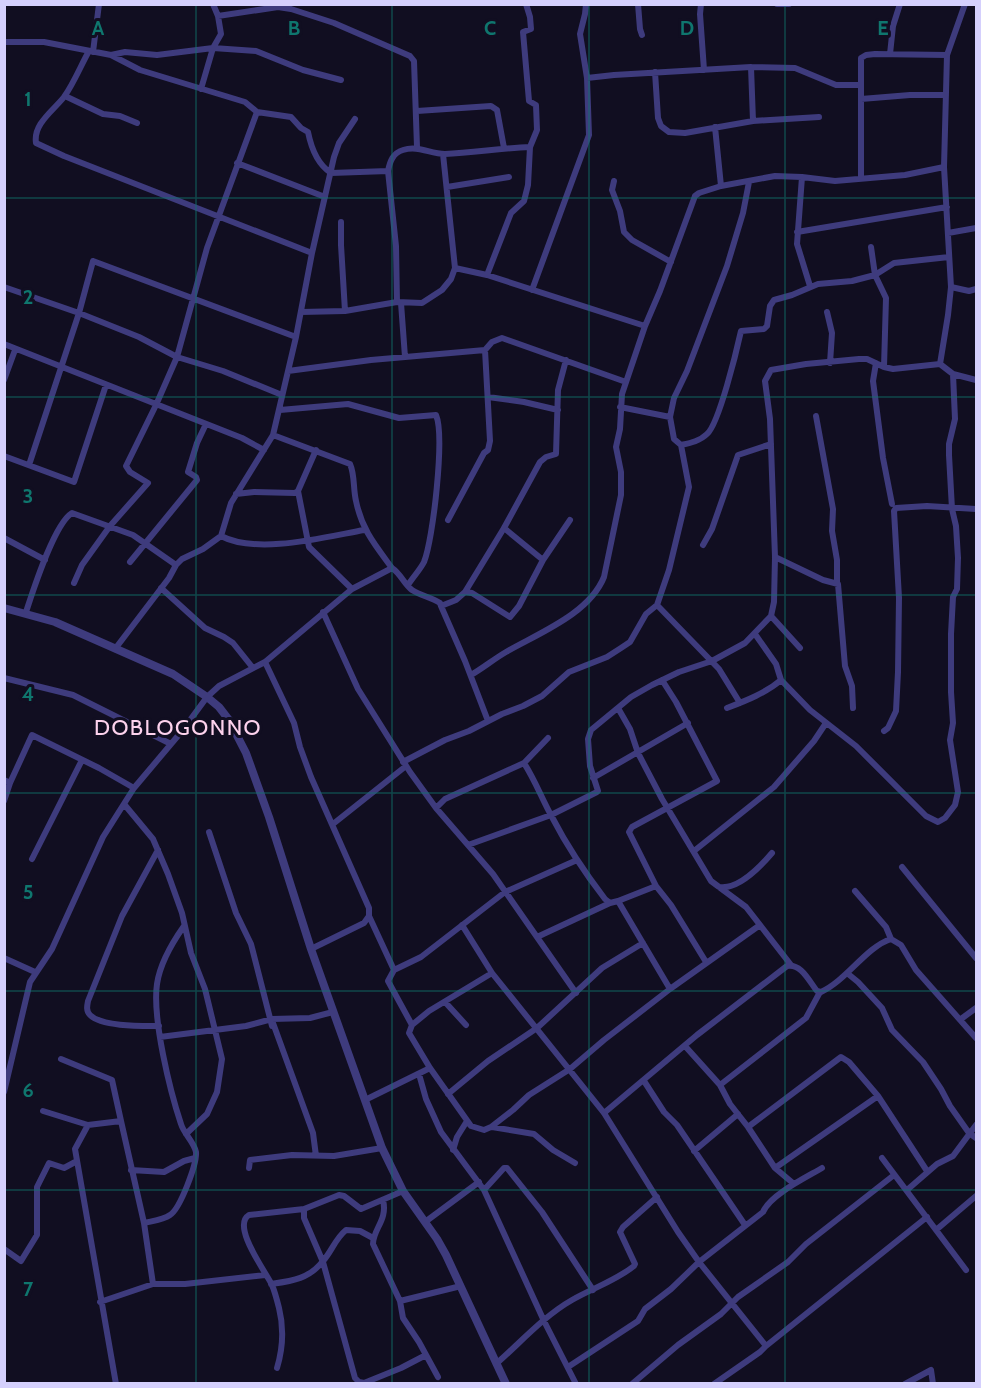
<svg xmlns="http://www.w3.org/2000/svg" width="981" height="1388" font-family="Cabin,sans-serif">
<rect width="100%" height="100%" fill="#110e21"/>
<g fill="none" stroke-linecap="round" stroke-linejoin="round">
<path stroke="#3e3b7d" stroke-width="6" d="M638,4l2,25 2,6
M701,4l-1,10 4,56
M777,4h12
M218,16l60,-9 13,2 43,14 76,33 4,5 3,86
M4,42h40l67,13 29,15 105,32 12,10 34,5 10,11 7,4c3,15 9,32 23,41l57,-2
M89,51c-8,14 -15,32 -25,46 -11,14 -31,27 -28,46l28,13 248,97
M93,52l6,-48
M890,54l3,-28 7,-22
M111,55l14,-3 32,3 56,-7 43,3 47,19 38,10
M751,67l2,54
M655,72l3,46 3,8 8,6 16,1 68,-12 66,-4
M587,78l27,-3 137,-8 44,1 41,17h25
M201,89l12,-41 8,-14 -3,-18 -5,-12
M65,96l38,18 17,2 17,7
M861,99l49,-4h36
M417,111l74,-5 6,4 7,38
M715,127l6,59
M237,163l88,34
M802,177l-5,67 13,42
M861,178v-120l5,-3 9,-1 72,1
M614,181l-2,9 8,21 4,21 8,8 39,22
M447,187l62,-10
M341,222v23l4,66
M797,232l150,-25
M948,233l28,-5
M871,247l4,28 11,23 -2,69
M455,268l32,7 158,51
M487,275l24,-62 13,-12 4,-16 2,-38 7,-17 -1,-25 -7,-4 -6,-69 8,-3 -1,-12 -4,-13
M4,287l75,26 60,24 38,20 46,14 59,24
M951,287l18,4 7,-2
M532,290l57,-155 -2,-57 -7,-44 5,-20 1,-10
M397,302l-1,-56 -8,-75c2,-10 5,-18 15,-21 15,-5 27,4 42,4 28,-1 56,-6 85,-7
M401,303l4,54
M301,312l44,-1 52,-9 25,1 20,-13 9,-11 4,-11 -12,-114
M827,312l5,21 -2,30
M4,344l238,94 22,12
M876,363l-3,18 10,77 9,46
M940,364l8,-49 3,-28 -7,-120 3,-112 18,-51
M288,371l83,-11 114,-10 7,-8 10,-4 124,44
M4,380l11,-30
M488,397l36,5 34,8
M620,407l50,10
M280,410l68,-6 51,14 37,-3c9,21 -3,125 -12,147 -4,8 -11,15 -16,23
M816,416l17,93 -1,22 5,29v22
M273,435l77,29c5,11 3,25 6,37 6,29 19,44 36,67
M681,445c9,-2 19,-4 26,-11 12,-10 30,-85 34,-103l23,-2 3,-3 3,-20 4,-6 18,-5 26,-11 34,-3 23,-6 19,-12 55,-6
M4,456l70,26 32,-97
M29,465l50,-152 14,-52 203,76
M298,491l11,56 43,42
M236,494l18,-2 41,1 3,-2 18,-41
M448,520l36,-67 4,-3 2,-9 -5,-91
M504,528l39,32
M221,536c36,19 104,1 143,-6
M4,538l41,22
M703,545l9,-16 26,-74 33,-11
M775,557l48,23 15,4 7,82 7,20 1,22
M130,562l67,-82 -1,-3 -8,-5 9,-29 8,-17
M74,583l8,-18 28,-39 38,-43 -18,-11 -4,-6 30,-61 21,-48 30,-109 50,-136
M161,588l44,40 19,9 9,6 20,25
M465,592l39,-64 36,-66 6,-5 10,-3 2,-64 8,-30
M657,605l62,64 21,34
M441,606l24,55 23,60
M26,612c7,-21 28,-88 46,-99l61,22 43,30
M323,612l35,77 52,83 26,36 57,66 83,119
M771,616l29,32
M115,649l54,-71 7,-13 6,-6 21,-10 18,-13 10,-33 42,-68 23,-98 16,-84 22,-96 5,-14 16,-24
M265,662l29,61 6,24 11,30 58,131v8l-5,7 -53,26
M471,675c12,-7 23,-16 35,-23 33,-19 83,-38 98,-75l17,-82v-23l-5,-25 4,-18 2,-35 23,-68 15,-35 35,-95 4,-3 22,-7 54,-10 27,1 33,4 70,-6 39,-8
M4,678l69,17 98,49
M662,680l14,22 41,79 -85,46 -3,5 27,54 15,19 35,57
M781,680l29,30 46,36 70,70 12,6 7,-4 10,-13 3,-13 -8,-52 3,-17 -2,-31v-58l2,-37 4,-8 1,-31 -2,-32 -4,-17 -3,-54v-11l6,-25 -2,-45
M618,708l12,21 8,24 24,46 49,82 35,26 45,58
M727,708c18,-7 39,-15 54,-28l-5,-16 -21,-30
M884,731l4,-3 8,-17 2,-39 1,-74 -5,-87 2,-3 31,-2 49,3
M403,762l42,-22 24,-9 33,-17 21,-8 19,-10 27,-24 38,-15 14,-9 9,-6 16,-28 11,-9 12,-35 20,-83 -8,-42 -7,-6 -4,-22 4,-19 13,-27 40,-105 16,-53 6,-31
M524,763c11,17 18,36 28,54 15,29 33,56 53,82l5,4 8,-2 52,88
M593,778l95,-55
M4,780l6,3 -6,18
M10,783l22,-48 67,33 35,20
M124,804l29,35 15,35 14,39 9,40 14,36 17,70 -5,33 -10,22 -21,20
M436,808l9,-9 79,-36 24,-25
M333,824l73,-58
M209,832l27,81 15,31 21,82
M468,845l83,-30 46,-23 1,-1 -8,-25 -2,-27 3,-9 40,-33 21,-12 27,-13 33,-11 33,-18 26,-27 3,-14 1,-45 -5,-138 -5,-38 6,-11 35,-6 53,-5h8l17,8 9,2 47,-5 13,10 23,6
M158,850l-36,66 -34,85c-1,5 -2,10 2,14 12,12 52,11 69,11
M694,851l80,-64 40,-46 12,-18
M32,859l50,-99
M902,867l74,91
M719,887c19,3 41,-20 53,-34
M855,891l31,36 5,12 10,6 15,25 60,68
M618,901l38,-15
M369,916l25,54
M462,925l30,48 112,140 74,119 21,30 67,84 -6,6 -46,32
M537,937l73,-34
M4,958l31,14
M492,973l-63,38 -17,14 -3,8 21,35 41,58 13,4 7,-3 22,-17 16,-15 41,-26 34,-29 66,-51 90,-64
M847,973l11,9 24,26 10,22 31,32 18,27 9,17 19,27 7,5
M445,1002l21,23
M961,1019l15,-11
M273,1023l40,110 3,23
M412,1025l-24,-44 6,-11 27,-13 84,-65 72,-32
M160,1037l86,-11 26,-7 38,-1 23,-6
M685,1046l35,39 10,19 18,23 27,41 19,16
M61,1059l51,21 9,41
M419,1074l7,25 15,33 43,58 60,131 32,63
M644,1081l20,31 13,13 68,100
M720,1085l86,-67 14,-26
M4,1092l26,-110 22,-33 51,-112 31,-49 48,-57 25,-34 12,-11 46,-24 87,-73 40,-21c9,6 12,16 20,22 9,6 19,7 28,13l1,3 15,-6 9,-8 7,1 38,24 9,-11 24,-46 27,-40
M448,1094l40,-33 49,-33 65,-60 41,-25
M365,1100l65,-32
M43,1111l45,14
M604,1113l93,-78 90,-69c14,-3 22,15 30,25l4,1c26,-12 45,-45 70,-53
M492,1127l42,7 19,16 22,13
M748,1127l93,-70 8,5 29,34
M453,1150l4,-13 10,-16
M694,1151l44,-37
M882,1158l84,112
M249,1168l1,-8 42,-5 42,1 48,-8
M775,1168l103,-72 49,75
M131,1170l33,2 20,-11 11,-3
M484,1190l20,-22h3l35,44 51,78
M907,1190l30,-26 16,-8 23,-31
M383,1200c5,20 -10,29 -10,44l27,57 3,17 16,24 19,35
M304,1209v9l19,44 32,116 4,4 5,1 37,-15 25,-13
M425,1222l54,-40
M144,1223c8,-2 19,-3 26,-8 10,-6 27,-51 26,-63 -2,-10 -12,-18 -15,-28 -11,-33 -29,-106 -24,-140 3,-21 15,-41 27,-58
M936,1230l40,-34
M4,1249l17,12 16,-26v-48l12,-24 15,5 13,-7
M271,1284c21,-3 38,-5 52,-23 9,-10 12,-22 23,-31l14,1 13,7
M400,1301l61,-15
M100,1302l53,-18h32l80,-9
M766,1346l161,-129
M496,1364c25,-22 48,-48 76,-64 21,-12 43,-19 62,-34l1,-2 -15,-32 3,-5 34,-30
M568,1367l70,-46 7,-12 26,-20 28,-27 64,-50c7,-17 42,-34 59,-44
M277,1368c6,-20 7,-40 2,-60 -2,-8 -4,-16 -7,-23 -6,-13 -41,-59 -23,-70l55,-6 35,-14 5,1 17,13 42,-18
M116,1384l-41,-235 13,-24 33,-4 23,102 9,61
M632,1384l46,-39 43,-31 17,-17 50,-35 18,-18 88,-69
M905,1384l26,-14 2,14"/>
<path stroke="#3e3b7d" stroke-width="8" d="M4,608l51,14 118,52 34,23 12,10 10,13 17,33 23,64 42,132 71,199 21,43 34,48 9,16 60,129"/>
</g>
<path fill="none" stroke="#0f766e" stroke-width="1.5" stroke-opacity="0.55" d="M196,4v1380M392,4v1380M589,4v1380M785,4v1380M4,198h972M4,397h972M4,595h972M4,793h972M4,991h972M4,1190h972"/>
<g text-anchor="middle" dominant-baseline="central" stroke-width="6" stroke-linejoin="round" paint-order="stroke">
<g font-size="22" letter-spacing="1.5" fill="#fdd2ed" stroke="#110e21">
<text x="178" y="727">DOBLOGONNO</text>
</g>
</g>
<g font-size="20" text-anchor="middle" font-weight="bold" fill="#0f766e" stroke="#110e21" stroke-width="6" stroke-linejoin="round" paint-order="stroke">
<text x="98" y="35">A</text>
<text x="294" y="35">B</text>
<text x="490" y="35">C</text>
<text x="687" y="35">D</text>
<text x="883" y="35">E</text>
<text x="28" y="106">1</text>
<text x="28" y="304">2</text>
<text x="28" y="503">3</text>
<text x="28" y="701">4</text>
<text x="28" y="899">5</text>
<text x="28" y="1097">6</text>
<text x="28" y="1296">7</text>
</g>
<rect width="981" height="1388" fill="none" stroke="#d5d0fd" stroke-width="12"/>
</svg>
